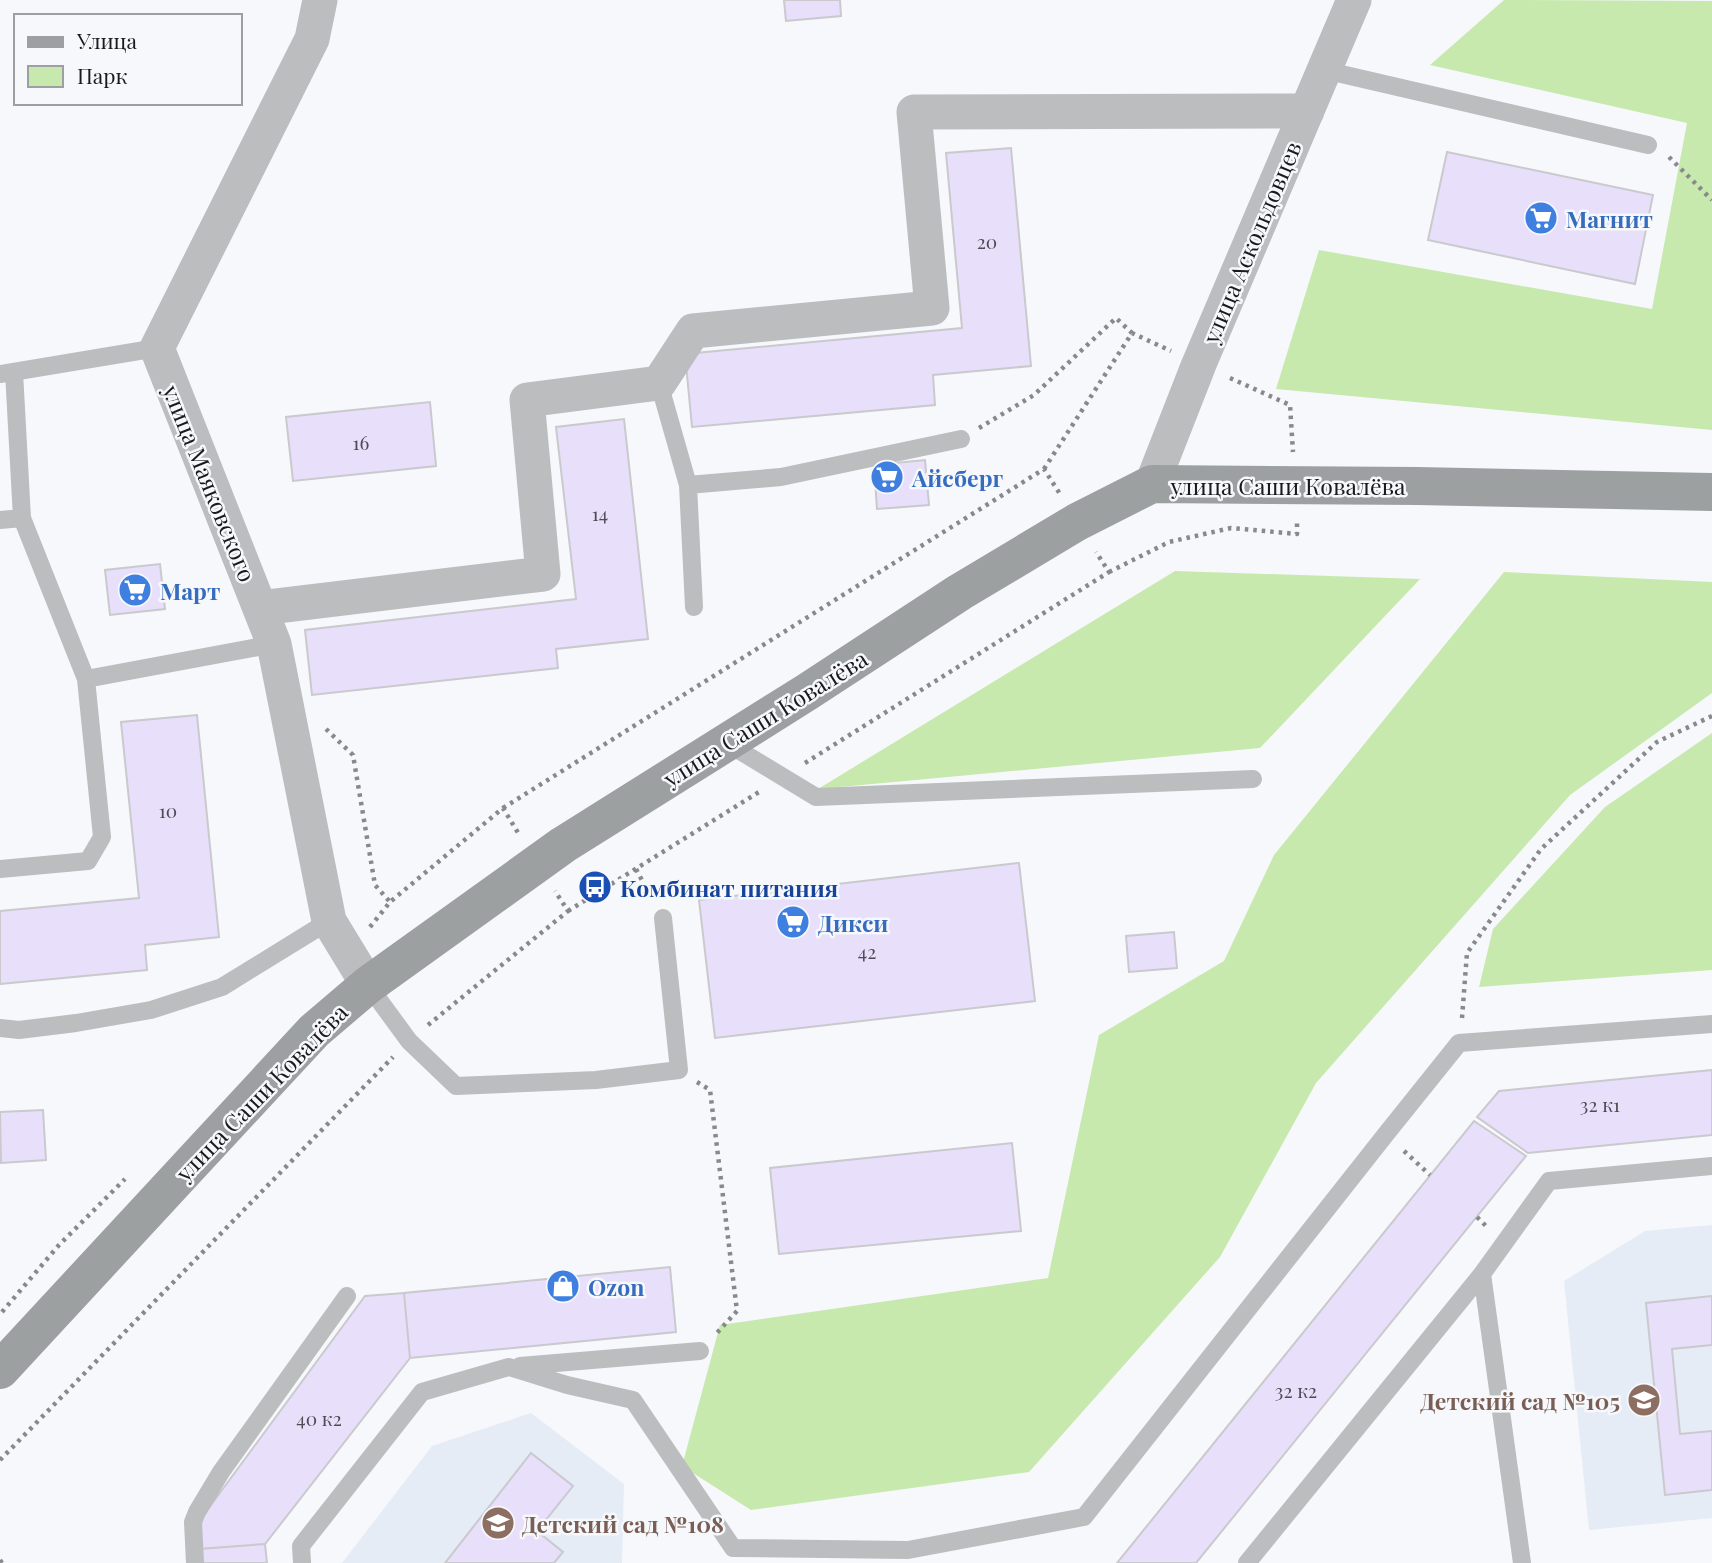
<svg xmlns="http://www.w3.org/2000/svg" width="1712" height="1563" font-family="'Playfair Display',serif">
<rect width="100%" height="100%" fill="#f6f8fc"/>
<path fill="#e5ecf6" d="M1712,1225v293l-123,12 -25,-249 81,-50z
M531,1413l93,71 -2,79h-280l90,-117z"/>
<path fill="#c7e9ad" d="M1504,0l208,1v429l-436,-41 43,-139 333,59 35,-186 -257,-58z
M1175,571l245,8 -160,169 -442,41z
M1504,572l208,10v111l-142,102 -254,288 -96,174 -191,215 -278,38 -69,-44 38,-141 328,-47 51,-243 125,-74 50,-106z
M1712,733v237l-233,17 14,-58 112,-122z"/>
<path fill="#e8dffb" stroke="#cac9cd" stroke-width="2" d="M784,0h56l1,16 -55,5z
M1011,148l20,218 -98,9 2,30 -243,22 -7,-73 277,-26 -16,-175z
M1447,152l206,43 -18,89 -207,-44z
M430,402l6,64 -143,15 -7,-64z
M624,419l24,220 -92,10 2,19 -246,27 -7,-65 271,-31 -20,-172z
M925,460l4,45 -52,4 -3,-44z
M160,564l5,45 -55,6 -5,-45z
M197,715l22,222 -74,8 2,25 -147,14v-73l139,-13 -18,-176z
M1019,863l16,138 -320,37 -16,-138z
M1174,932l3,36 -48,4 -3,-36z
M1712,1070v65l-184,18 -51,-36 22,-26z
M43,1110l3,50 -45,3 -1,-51z
M1474,1121l52,35 -330,407h-79z
M1012,1143l9,88 -242,23 -9,-86z
M670,1267l6,65 -266,26 -6,-65z
M404,1293l6,65 -145,186 -66,5 -2,-25 168,-228z
M1712,1296v49l-40,4 8,85 32,-3v59l-47,5 -19,-192z
M531,1453l42,33 -36,45 26,21 -9,11h-109z
M265,1544l2,19h-67l-1,-14z"/>
<g fill="none" stroke-linecap="round" stroke-linejoin="round">
<path stroke="#88898c" stroke-width="4.5" stroke-dasharray="3.5 5" stroke-linecap="butt" d="M1669,157l43,43
M1230,378l60,27 3,47
M979,428l55,-33 82,-77 16,15
M1044,469l88,-136 39,18
M1109,572l60,-30 62,-14 66,6v-13
M326,729l27,26 22,130 15,17
M805,763l304,-191 -13,-20
M503,808l541,-339 16,25
M636,869l16,30
M568,911l191,-119
M370,927l20,-25 113,-94 17,28
M1462,1018l5,-65 74,-104 116,-107 55,-26
M428,1025l140,-114 -13,-20
M697,1082l13,8 27,221 -22,24
M1404,1151l26,24
M1477,1217l9,9
M2,1312l57,-67 66,-66
M0,1460l393,-403
M0,1560l2,3"/>
<path stroke="#bbbdbe" stroke-width="18" d="M1324,70l324,75
M0,374l157,-26
M659,383l29,102 6,122
M688,485l93,-8 180,-38
M0,520l22,-2
M86,679l188,-35
M727,743l89,54 437,-18
M0,869l88,-8 14,-24 -16,-158 -64,-161 -8,-146
M368,985l41,56 47,45 140,-6 83,-10 -16,-152
M0,1028l19,2 57,-7 75,-13 71,-23 107,-66
M520,1366l180,-15
M195,1563l-2,-41 4,-10 24,-40 126,-176
M302,1563l-1,-17 121,-154 87,-25 58,18 66,15 100,148 175,2 176,-33 302,-383 73,-91 253,-19
M1247,1563l235,-289
M1522,1563l-40,-289 67,-93 163,-15"/>
<path stroke="#bbbdbe" stroke-width="35" d="M320,0l-8,39 -155,309 117,296 55,277 39,64
M1152,484l47,-120 155,-364
M260,608l283,-34 -16,-174 132,-17 34,-52 239,-23 -18,-196 393,-1"/>
<path stroke="#9da0a1" stroke-width="38" d="M0,1370l314,-339 54,-46 195,-140 244,-153 153,-100 117,-70 75,-38 265,2 295,6"/>
</g>
<defs>
<symbol id="supermarket-disc" viewBox="-11 -11 22 22"><circle r="9.5" fill="#3f7fe0" stroke="#f6f8fc"/><path d="M-6-5.5h2.5l.6 2H6L4.5 2H-2.5L-4.4-4H-6ZM-1.5 3.2a1.3 1.3 0 1 0 .1 0ZM3 3.2a1.3 1.3 0 1 0 .1 0Z" fill="#fff"/></symbol>
<symbol id="bus-disc" viewBox="-11 -11 22 22"><circle r="9.5" fill="#1a4fb4" stroke="#f6f8fc"/><path d="M-5-6H5V4H4V6H2V4H-2V6H-4V4H-5ZM-3.5-4V0h7V-4ZM-3.5 1.2v1.5H-2V1.2ZM2 1.2v1.5H3.5V1.2Z" fill="#fff"/></symbol>
<symbol id="shop-disc" viewBox="-11 -11 22 22"><circle r="9.5" fill="#3f7fe0" stroke="#f6f8fc"/><path d="M-5-2.5h2.3a2.7 3.5 0 0 1 5.4 0H5L5.5 6h-11ZM-1.5-2.5h3a1.5 2.3 0 0 0-3 0Z" fill="#fff"/></symbol>
<symbol id="school-disc" viewBox="-11 -11 22 22"><circle r="9.5" fill="#8d6e63" stroke="#f6f8fc"/><path d="M0-5L7-2L0 1L-7-2ZM-4 1L0 2.5L4 1V4Q0 6-4 4Z" fill="#fff"/></symbol>
</defs>
<g fill-rule="evenodd">
<use href="#supermarket-disc" x="1522" y="199" width="38" height="38"/>
<use href="#supermarket-disc" x="868" y="458" width="38" height="38"/>
<use href="#supermarket-disc" x="116" y="571" width="38" height="38"/>
<use href="#bus-disc" x="576" y="868" width="38" height="38"/>
<use href="#supermarket-disc" x="774" y="903" width="38" height="38"/>
<use href="#shop-disc" x="544" y="1267" width="38" height="38"/>
<use href="#school-disc" x="1625" y="1381" width="38" height="38"/>
<use href="#school-disc" x="479" y="1504" width="38" height="38"/>
</g>
<g text-anchor="middle" dominant-baseline="central" stroke-width="5" stroke-linejoin="round" paint-order="stroke">
<g font-size="19" fill="#4e4b54">
<text x="987" y="241">20</text>
<text x="361" y="442">16</text>
<text x="600" y="513">14</text>
<text x="168" y="810">10</text>
<text x="867" y="951">42</text>
<text x="1600" y="1104">32 к1</text>
<text x="1296" y="1390">32 к2</text>
<text x="319" y="1418">40 к2</text>
</g>
<g font-size="23" font-weight="bold" fill="#366cbe" stroke="#f6f8fc" text-anchor="start">
<text x="1566" y="218">Магнит</text>
<text x="912" y="477">Айсберг</text>
<text x="160" y="590">Март</text>
<text x="818" y="922">Дикси</text>
<text x="588" y="1286">Ozon</text>
</g>
<g font-size="23" fill="#1a1a1c" stroke="#f6f8fc">
<text transform="translate(1251 242) rotate(-67)">улица Аскольдовцев</text>
<text transform="translate(210 483) rotate(68)">улица Маяковского</text>
<text x="1288" y="485">улица Саши Ковалёва</text>
<text transform="translate(765 718) rotate(-32)">улица Саши Ковалёва</text>
<text transform="translate(261 1092) rotate(-46)">улица Саши Ковалёва</text>
</g>
<g font-size="23" font-weight="bold" fill="#164399" stroke="#f6f8fc" text-anchor="start">
<text x="620" y="887">Комбинат питания</text>
</g>
<g font-size="23" font-weight="bold" fill="#785e54" stroke="#f6f8fc" text-anchor="end">
<text x="1620" y="1400">Детский сад №105</text>
<text x="522" y="1523" text-anchor="start">Детский сад №108</text>
</g>
</g>
<rect x="14" y="14" width="228" height="91" fill="#f6f8fc" stroke="#9e9fa2" stroke-width="2"/>
<rect x="28" y="37" width="35" height="10" fill="#9da0a1" stroke="#9e9fa2" stroke-width="2"/>
<text x="77" y="49" font-size="21" fill="#1a1a1c">Улица</text>
<rect x="28" y="66" width="35" height="21" fill="#c7e9ad" stroke="#9e9fa2" stroke-width="2"/>
<text x="77" y="84" font-size="21" fill="#1a1a1c">Парк</text>
</svg>
